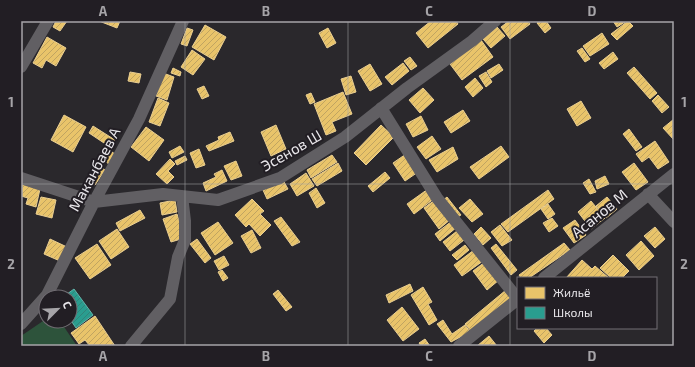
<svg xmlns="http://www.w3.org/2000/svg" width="695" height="367" font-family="'Exo 2',sans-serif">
<defs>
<pattern id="homes-hatch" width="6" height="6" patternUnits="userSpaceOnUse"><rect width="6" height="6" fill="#e9c46a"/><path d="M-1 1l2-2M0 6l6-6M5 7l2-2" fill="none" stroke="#c0a461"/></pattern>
<pattern id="schools-hatch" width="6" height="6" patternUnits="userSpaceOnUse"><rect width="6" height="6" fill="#2a9d8f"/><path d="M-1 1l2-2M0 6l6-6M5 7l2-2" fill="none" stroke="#328379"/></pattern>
</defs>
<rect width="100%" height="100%" fill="#2a282c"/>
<path fill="#2d533b" d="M46,319v2h14l17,25h-56v-10z"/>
<path fill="url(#homes-hatch)" stroke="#e9ce91" d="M56,21h11l-7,10 -7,-4z
M99,21h21l-3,7z
M431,21h25l2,3 -30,24 -12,-15z
M509,21h19l2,3 -20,15 -9,-12z
M539,21h7l5,7 -6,5 -8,-10z
M613,21h11l1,1 -8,5z
M628,21l5,5 -16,14 -6,-6z
M205,25l21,12 -12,23 -22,-13z
M497,27l8,9 -14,12 -8,-9z
M187,28l6,2 -6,16 -6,-2z
M328,28l8,15 -9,5 -8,-15z
M602,33l7,11 -19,12 -7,-10z
M47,37l19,11 -10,18 -10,-6 -4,8 -9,-5z
M481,40l12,17 -31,23 -12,-16z
M582,48l8,11 -5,3 -8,-11z
M192,50l13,9 -12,16 -12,-8z
M613,52l5,7 -14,10 -5,-6z
M410,57l7,9 -6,4 -7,-9z
M403,63l6,8 -17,14 -7,-8z
M370,64l12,20 -12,7 -12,-20z
M499,64l4,6 -12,8 -4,-7z
M634,67l23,26 -7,6 -23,-26z
M173,68l8,4 -1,4 -9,-3z
M130,72l11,2 -2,9 -11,-2z
M486,72l6,10 -6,5 -7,-11z
M163,73l11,4 -7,23 -11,-4z
M351,76l5,16 -10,3 -5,-16z
M475,78l8,10 -10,9 -8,-10z
M204,86l5,10 -7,3 -5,-10z
M423,88l11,12 -14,13 -11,-13z
M343,92l9,22 -20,8 4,9 -10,4 -12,-31z
M311,93l4,9 -5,2 -4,-9z
M658,95l11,12 -7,6 -10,-12z
M158,98l11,5 -9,23 -11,-4z
M581,101l10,17 -14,8 -10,-17z
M463,110l7,11 -19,12 -7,-11z
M64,115l22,12 -13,25 -22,-12z
M421,116l7,14 -15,7 -7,-13z
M674,119v21l-11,-12z
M276,125l10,24 -15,7 -10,-24z
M381,125l13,12 -28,28 -12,-12z
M93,126l22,14 -5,7 -21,-14z
M146,127l18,13 -15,21 -18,-14z
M629,129l13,18 -6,4 -13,-17z
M230,132l4,9 -25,10 -3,-5 13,-6 -1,-3z
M432,136l9,13 -15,10 -9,-12z
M655,141l14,21 -11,7 -9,-12 -7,5 -6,-8z
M180,146l4,6 -12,6 -3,-6z
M501,146l8,11 -30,22 -9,-12z
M453,147l5,12 -21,13 -8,-12z
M199,149l6,16 -9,3 -6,-15z
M109,150l6,4 -6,10 -6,-4z
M406,154l12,18 -13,9 -12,-18z
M332,155l5,7 -26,16 -4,-8z
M185,156l2,4 -10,5 -2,-4z
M170,159l5,5 -7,7 6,6 -7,7 -11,-10z
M236,161l6,15 -11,4 -7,-14z
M338,163l4,8 -25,15 -5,-7z
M634,163l14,19 -12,8 -14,-18z
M98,165l7,5 -10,15 -7,-4z
M222,170l5,11 -21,10 -3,-8 13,-6 -2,-3z
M385,172l5,6 -17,14 -5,-6z
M306,173l8,13 -17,10 -7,-12z
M605,176l4,8 -12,5 -2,-8z
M589,179l7,13 -6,2 -7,-11z
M283,180l5,9 -21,10 -4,-9z
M21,184l19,5 -4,18 -10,-3 2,-6 -7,-2z
M316,188l9,15 -8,5 -8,-15z
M428,189l7,9 -21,16 -7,-10z
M548,190l6,9 -46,33 -7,-8z
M41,197l15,3 -4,18 -16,-4z
M447,197l14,18 -5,3 -14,-17z
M607,197l10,12 -11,9 -10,-12z
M252,199l12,12 -4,3 11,11 -11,11 -11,-12 -3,3 -11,-12z
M436,199l15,20 -12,10 -15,-21z
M470,199l13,15 -11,8 -13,-14z
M175,200l2,12 -15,3 -2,-12z
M591,201l14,17 -14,11 -13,-17z
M548,204l7,10 -7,5 -7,-10z
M140,210l5,8 -25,13 -4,-8z
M177,214l5,16 -3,1 2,8 -10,3 -8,-23z
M281,217l19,25 -8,4 -18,-25z
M552,218l6,8 -9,6 -6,-9z
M575,220l11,15 -12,8 -11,-15z
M452,221l5,6 -17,14 -5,-7z
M218,222l15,21 -18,12 -14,-22z
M500,225l12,15 -10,6 -11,-14z
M481,227l10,11 -8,7 -9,-11z
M655,227l10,12 -10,9 -11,-12z
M117,229l12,18 -18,12 -12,-18z
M252,230l9,18 -10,5 -10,-17z
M457,231l7,9 -14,11 -7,-9z
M50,239l17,8 -7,14 -16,-7z
M197,239l14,19 -6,5 -15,-19z
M641,241l13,15 -15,14 -13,-15z
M564,243l6,7 -41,28h-8l-2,-3z
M97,244l14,21 -21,14 -15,-21z
M496,244l21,26 -6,5 -20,-27z
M465,245l4,5 -12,10 -5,-5z
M474,250l9,11 -21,15 -8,-11z
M613,255l16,16 -7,7h-11l-11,-10z
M224,256l5,9 -10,5 -5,-9z
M582,260l10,9 3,-3 14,12h-43z
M485,262l14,18 -12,10 -14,-19z
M222,270l6,8 -5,3 -5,-9z
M410,284l3,7 -24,12 -3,-8z
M423,287l9,15 -4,2 9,16 -8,5 -18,-30z
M278,290l14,17 -6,4 -13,-17z
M506,290l6,7 -41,34 -6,-7z
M402,307l17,22 -16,12 -16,-21z
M95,316l20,30h-25l-5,-6 -6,4 -8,-11z
M443,320l9,14 13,-9 5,7 -19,10 -14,-18z
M537,328h9l6,7 -8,8 -10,-12z
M489,336l8,10h-20z
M425,339l5,7h-9l-2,-3z"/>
<path fill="url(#schools-hatch)" stroke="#63b3ab" d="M74,289l19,26 -17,13 -6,-9v-22h-7z"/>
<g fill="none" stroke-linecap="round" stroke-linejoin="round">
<path stroke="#615f63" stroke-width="12" d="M21,67l27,-46
M381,108l56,90 81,101
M21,178l73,24 69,-8 55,6 62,-22 65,-41 62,-49 65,-47 23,-20
M648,194l26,28
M544,278l130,-104
M21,324l26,-29 47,-93 45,-83 44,-98
M131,346l39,-47 8,-42 7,-17v-19l-3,-25
M459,346l59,-47"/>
</g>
<path fill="none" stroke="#a6a4a8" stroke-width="1" stroke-opacity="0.55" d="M185,21v325M348,21v325M510,21v325M21,184h653"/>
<g text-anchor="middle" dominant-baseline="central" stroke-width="4" stroke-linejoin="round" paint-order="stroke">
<g font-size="15" fill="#e9e7eb" stroke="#221e24">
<text transform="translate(291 150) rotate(-30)">Эсенов Ш</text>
<text transform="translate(94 169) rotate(-62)">Маканбаев А</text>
<text transform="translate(599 213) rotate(-39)">Асанов М</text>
</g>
</g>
<rect width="695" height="367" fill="none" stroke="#221e24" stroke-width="44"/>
<rect x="517" y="277" width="140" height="52" fill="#221e24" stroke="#726e74"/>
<rect x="525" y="287" width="20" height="12" fill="#e9c46a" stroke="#726e74"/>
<text x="553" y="297" font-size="12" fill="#e9e7eb">Жильё</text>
<rect x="525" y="307" width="20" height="12" fill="#2a9d8f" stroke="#726e74"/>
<text x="553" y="317" font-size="12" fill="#e9e7eb">Школы</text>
<g transform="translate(58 309) rotate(66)"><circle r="19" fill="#221e24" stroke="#726e74"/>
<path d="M0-3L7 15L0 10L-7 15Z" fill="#a6a4a8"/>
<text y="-6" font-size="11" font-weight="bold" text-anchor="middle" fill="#e9e7eb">С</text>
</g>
<rect x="22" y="22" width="651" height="323" fill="none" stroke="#a6a4a8" stroke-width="1.5"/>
<g font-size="13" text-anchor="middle" font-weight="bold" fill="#a6a4a8">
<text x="103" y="16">A</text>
<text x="266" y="16">B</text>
<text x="429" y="16">C</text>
<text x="592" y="16">D</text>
<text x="11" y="107">1</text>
<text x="684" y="107">1</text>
<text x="11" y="269">2</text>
<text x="684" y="269">2</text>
<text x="103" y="361">A</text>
<text x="266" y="361">B</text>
<text x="429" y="361">C</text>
<text x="592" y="361">D</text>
</g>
</svg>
